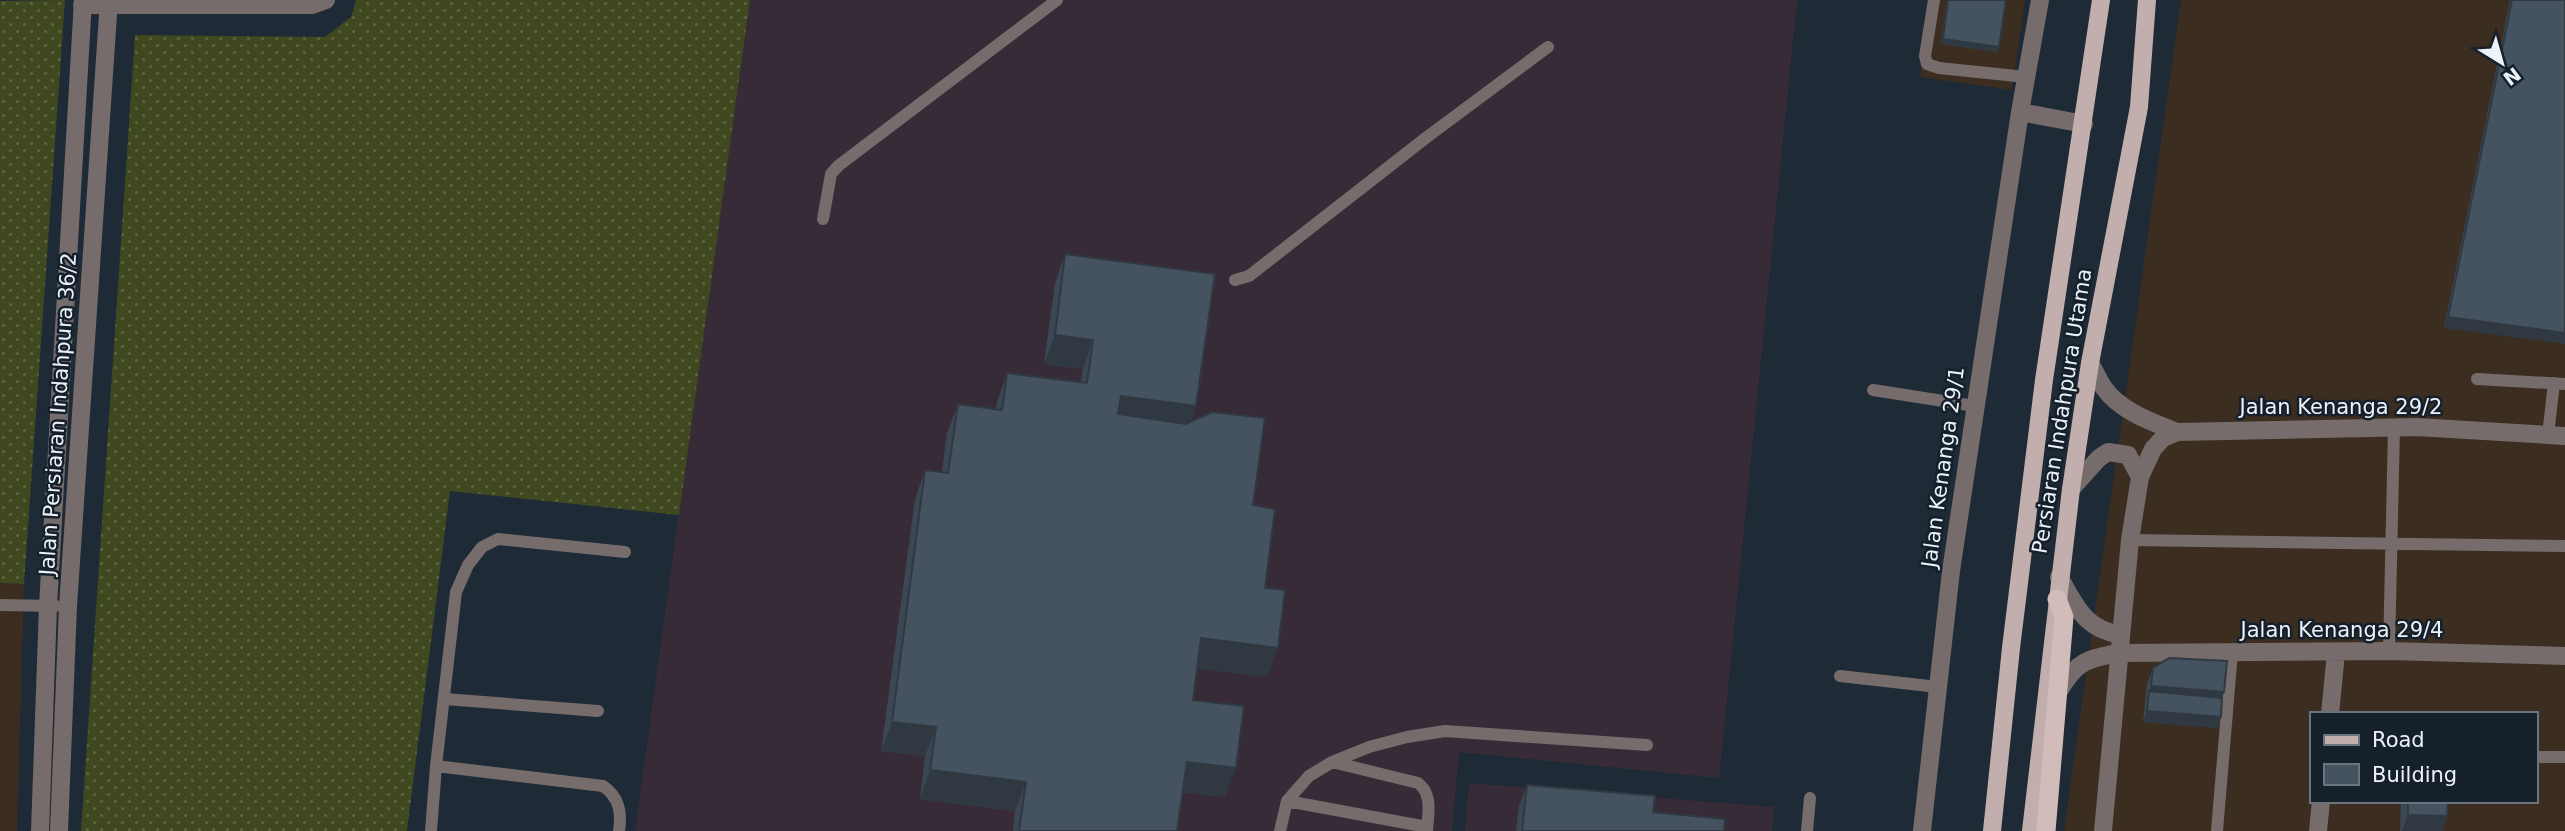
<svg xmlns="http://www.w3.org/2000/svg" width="2565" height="831" font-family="'DejaVu Sans',sans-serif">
<defs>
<pattern id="grass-dots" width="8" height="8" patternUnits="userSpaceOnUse" patternTransform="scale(1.75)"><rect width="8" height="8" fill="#404820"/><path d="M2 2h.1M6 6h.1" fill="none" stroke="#5c6341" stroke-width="1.8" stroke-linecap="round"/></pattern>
</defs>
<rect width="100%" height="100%" fill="#1e2a35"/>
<path fill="#3b2d20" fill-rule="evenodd" d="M1931,0h94l-13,90 -92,-13z
M2181,0h384v831h-501zM2311,714h224v87h-224z
M0,583l24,1 -7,247h-17z"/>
<path fill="#382b38" d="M750,0h1047l-78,778 -260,-26 -7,79h-817z
M1469,783l305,24 -2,24h-307z"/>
<path fill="url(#grass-dots)" d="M65,0l-41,584 -24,-1v-582z
M356,0h394l-71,515 -229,-24 -43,340h-326l54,-796 190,2 26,-20z"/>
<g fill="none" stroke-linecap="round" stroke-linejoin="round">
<path stroke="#756c6b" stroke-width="12" d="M1934,0l-9,56 2,8 12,4 87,9
M823,219l8,-45 7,-8 219,-166
M1235,280l14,-4 178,-139 121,-90
M2477,379l88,5
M1873,390l102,16
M2548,435l6,-52
M2130,540l435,6
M0,605l56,1
M2389,651l5,-223
M1840,676l98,11
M445,699l153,12
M2535,757h30
M1332,762l86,21c15,11 10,31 9,48
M1287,801l140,26
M431,831l5,-65
M619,831c3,-19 0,-34 -16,-45l-167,-20 20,-174 12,-27 14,-18 16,-8 127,13
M1280,831l7,-30 22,-25 23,-14 37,-15 38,-10 38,-6 202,14
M1807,831l3,-33
M2217,831l15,-179"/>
<path stroke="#756c6b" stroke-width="18" d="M82,5h230l14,-5
M2020,112l64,12
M2090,363c5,8 9,18 14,25 16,23 48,34 73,44
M2071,489l28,-31 9,-6 20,3 12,22
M2059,577c18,30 25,52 62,58
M2059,691c17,-29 28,-33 61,-38l269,-2 176,5
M2330,714l6,-61
M1922,831l29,-260 69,-459 20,-112
M2103,831l27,-291 10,-63 13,-28 10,-11 14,-6 240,-5 148,9
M2318,831l3,-30"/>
<path stroke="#756c6b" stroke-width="18" d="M40,831l8,-225 35,-606
M59,831l9,-225 41,-606"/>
<path stroke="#c2afad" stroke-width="18" d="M1992,831l19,-183 33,-268 57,-380
M2031,831l40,-342 19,-126 49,-256 8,-107"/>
<path stroke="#d2bcba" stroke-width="19" d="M2046,831l18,-214 -7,-18"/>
</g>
<path fill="#3b4752" d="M1947,0h59l-7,47 -2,5 -56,-8z
M2510,0h55l-121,328z
M1065,254l131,152 -5,15 62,84 12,83 2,89 -69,-9 -5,32 32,97 -42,-5 -6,39h-164l2,-20 -95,-12 5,-43 -44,-5 34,-252 10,-29 17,2 5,-39 11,-29 38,5 1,-7 10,-29 74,9 2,-13 -39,-5 11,-81z
M2153,668l71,24 -2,6 -1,19 -4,11 -74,-6 4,-38z
M1527,785l126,27 71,19h-208l3,-25z
M2401,801h47l-1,15 -5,15h-42z"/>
<path fill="#303942" d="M1943,39l56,8 -2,5 -56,-8z
M2448,317l117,16v11l-121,-16z
M1055,335l38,5 -10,29 -39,-5z
M1121,396l75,10 -10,29 -76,-10z
M1201,638l77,10 -11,29 -76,-9z
M2151,686l73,6 -6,17 -69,-18z
M2147,711l74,6 -4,11 -74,-6z
M892,722l44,5 -11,29 -44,-5z
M1187,762l49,6 -11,29 -49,-6z
M930,770l96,12 -11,29 -95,-12z
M2408,815l39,1 -5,15h-40z"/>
<path fill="#45525f" stroke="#303942" stroke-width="2" d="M1948,0h58l-7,47 -56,-8z
M2512,0h53v333l-117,-16z
M1065,254l150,20 -19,132 -75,-10 -3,18 68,10 26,-12 53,6 -12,87 22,4 -10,79 20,2 -7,58 -77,-10 -8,62 51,6 -8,62 -49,-6 -10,69h-158l7,-49 -96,-12 6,-43 -44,-5 33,-252 23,3 10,-69 44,6 5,-37 80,10 6,-43 -38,-5z
M2169,658l58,3 -3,31 -73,-6 2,-18z
M2149,691l73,7 -1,19 -74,-6z
M1527,785l128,11 -2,16 72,7 -1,12h-202z
M2408,801h40l-1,15 -39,-1z"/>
<g text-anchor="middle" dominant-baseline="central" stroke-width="5" stroke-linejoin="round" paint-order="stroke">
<g font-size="21" fill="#ebf2fa" stroke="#15202b">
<text x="2341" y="407">Jalan Kenanga 29/2</text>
<text transform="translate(2062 411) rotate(-81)">Persiaran Indahpura Utama</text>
<text transform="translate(58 414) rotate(-86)">Jalan Persiaran Indahpura 36/2</text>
<text transform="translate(1943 467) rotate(-82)">Jalan Kenanga 29/1</text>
<text x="2342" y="630">Jalan Kenanga 29/4</text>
</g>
</g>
<rect x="2310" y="712" width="228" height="91" fill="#15202b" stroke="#6b747e" stroke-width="2"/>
<rect x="2324" y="735" width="35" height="10" fill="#c2afad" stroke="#6b747e" stroke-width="2"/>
<text x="2372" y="747" font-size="21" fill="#ebf2fa">Road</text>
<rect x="2324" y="764" width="35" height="21" fill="#45525f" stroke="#6b747e" stroke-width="2"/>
<text x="2372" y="782" font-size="21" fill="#ebf2fa">Building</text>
<g transform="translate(2502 63) rotate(143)" stroke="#15202b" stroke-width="5" paint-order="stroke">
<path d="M0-5L12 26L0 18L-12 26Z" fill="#ebf2fa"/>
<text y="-10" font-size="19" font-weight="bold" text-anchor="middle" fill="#ebf2fa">N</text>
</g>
</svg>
